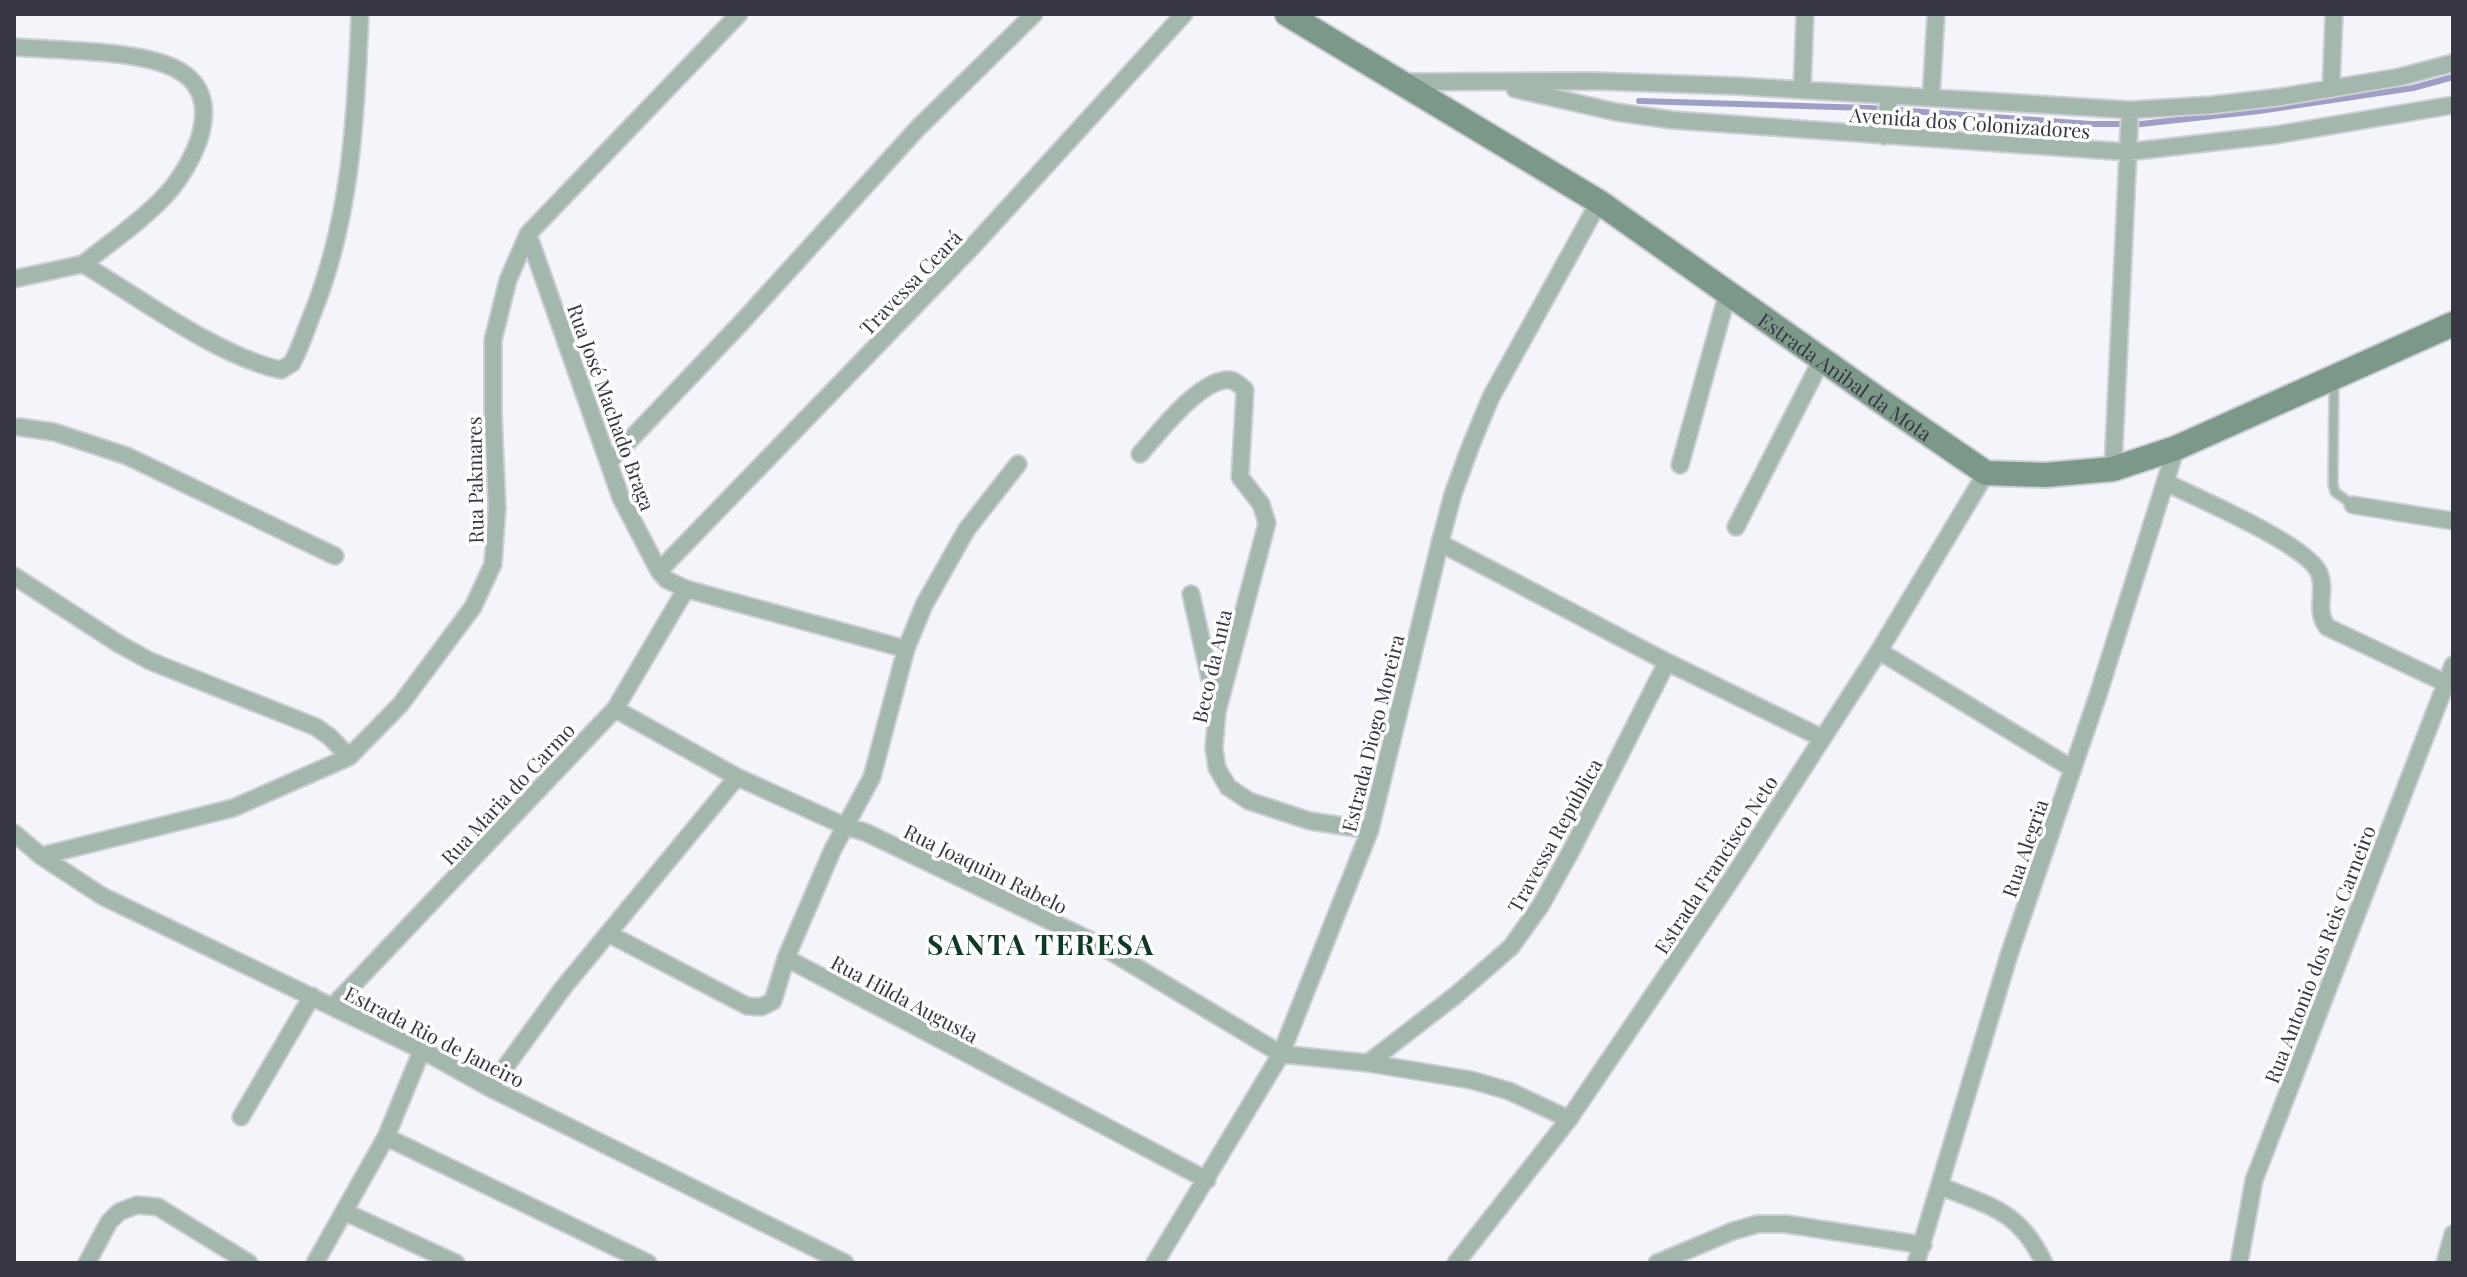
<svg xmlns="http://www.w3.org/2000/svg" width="2467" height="1277" font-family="'Playfair Display',serif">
<rect width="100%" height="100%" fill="#f4f4fb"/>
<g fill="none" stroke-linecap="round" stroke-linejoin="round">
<path stroke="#9f9ec7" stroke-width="6" d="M1639,101l230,7 221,16h51l118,-13 154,-23 40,-11"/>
<defs>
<path id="lane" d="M2334,383l-1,101 2,8 18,13"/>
<path id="street" d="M14,47c45,4 126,2 164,23 51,28 15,96 -14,127 -24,25 -53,45 -81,67
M1402,82l192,-1 143,5 393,24 82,-5 69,-8 119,-20 53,-14
M1515,89l101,23 56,8 455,32 148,-17 178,-30
M2331,89l3,-75
M1802,90l3,-76
M1931,98l5,-84
M1884,136l5,-41
M528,234l93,264 38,73 8,9 19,9 220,60
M14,279l69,-15c57,34 134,92 198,106l11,-7c8,-15 13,-30 19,-46 40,-96 45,-200 49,-303
M19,427l35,5 73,24 208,100
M1140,454c18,-20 61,-77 90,-74 6,1 11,6 15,10l-5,87 21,27 6,19 -50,189 -3,36 3,20 11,19 21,14 61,20 60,9
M609,462l133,-140 175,-193 117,-115
M1680,465l48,-173
M2113,469l17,-359
M2167,483c30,15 141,62 152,90 8,18 -5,36 8,54l125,59
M2353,505l100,16
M1736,527l86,-168
M1440,543l227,119 155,76
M659,571l314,-325 211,-232
M14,576l105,68 31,17 166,66 14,10 19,20
M1191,594l25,112
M1879,651l194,118
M615,709l122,68 110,50 18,5 233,112 183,110 87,9 103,17 38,11 60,28
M14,833l27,23 61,40 320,154 68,38 355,175
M41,856l192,-48 116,-51 51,-52 73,-98 20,-43 4,-56 -4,-95v-73l15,-60 20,-46 211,-220
M609,934l138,72 14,1 12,-6 13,-43 47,-109 39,-72 34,-128 18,-44 43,-76 51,-65
M786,958l421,222
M333,1006l282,-297 71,-120
M1368,1063l88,-68 55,-48 30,-42 30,-54 96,-189
M490,1088l73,-100 174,-211
M241,1117l71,-121
M386,1137l262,126
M1940,1186c51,21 79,24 104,77
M345,1212l111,51
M87,1263l22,-41 10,-10 18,-7 21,2 91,56
M315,1263l71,-126 36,-87
M1155,1263l126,-209 89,-224 70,-287 13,-49 18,-49 20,-48 108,-195
M1456,1263l113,-144 164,-242 146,-226 107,-178
M1657,1263l76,-32 25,-7h28l137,21
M1916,1263l93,-308 89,-260 78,-247
M2239,1263l15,-83 199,-515
M2445,1263l8,-29"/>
<g id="secondary">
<path id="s1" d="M1287,14l312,188 289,204 98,67 59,2 68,-6 63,-21 277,-124"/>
</g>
</defs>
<use href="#lane" stroke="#ceced6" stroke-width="12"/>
<use href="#street" stroke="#ceced6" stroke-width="20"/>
<use href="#secondary" stroke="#ceced6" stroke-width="28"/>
<use href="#lane" stroke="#a4b7ac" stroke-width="8"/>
<use href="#street" stroke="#a4b7ac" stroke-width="16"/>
<use href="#secondary" stroke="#7c9888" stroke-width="24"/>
</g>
<g text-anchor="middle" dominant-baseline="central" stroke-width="7" stroke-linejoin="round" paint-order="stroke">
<g font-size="20" fill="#373744" stroke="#fff">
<text transform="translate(1970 122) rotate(4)">Avenida dos Colonizadores</text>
<text transform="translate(910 282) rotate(-46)">Travessa Ceará</text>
<text stroke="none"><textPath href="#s1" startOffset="666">Estrada Anibal da Mota</textPath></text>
<text transform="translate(612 407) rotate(70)">Rua José Machado Braga</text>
<text transform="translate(474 480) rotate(-91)">Rua Pakmares</text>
<text transform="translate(1211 666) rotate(-77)">Beco da Anta</text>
<text transform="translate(1372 733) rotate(-76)">Estrada Diogo Moreira</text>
<text transform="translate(507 793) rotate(-47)">Rua Maria do Carmo</text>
<text transform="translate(1554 835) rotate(-61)">Travessa República</text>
<text transform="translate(2024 848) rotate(-71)">Rua Alegria</text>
<text transform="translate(1715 864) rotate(-57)">Estrada Francisco Neto</text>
<text transform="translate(986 868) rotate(26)">Rua Joaquim Rabelo</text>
<text transform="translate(2319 954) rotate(-69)">Rua Antonio dos Reis Carneiro</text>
<text transform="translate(905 998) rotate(28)">Rua Hilda Augusta</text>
<text transform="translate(435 1036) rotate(27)">Estrada Rio de Janeiro</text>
</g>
<g font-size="28" font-weight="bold" letter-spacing="2" fill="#0d3925" stroke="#fff">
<text x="1041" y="943">SANTA TERESA</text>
</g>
</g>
<rect width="2467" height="1277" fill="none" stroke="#373744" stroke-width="32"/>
</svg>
